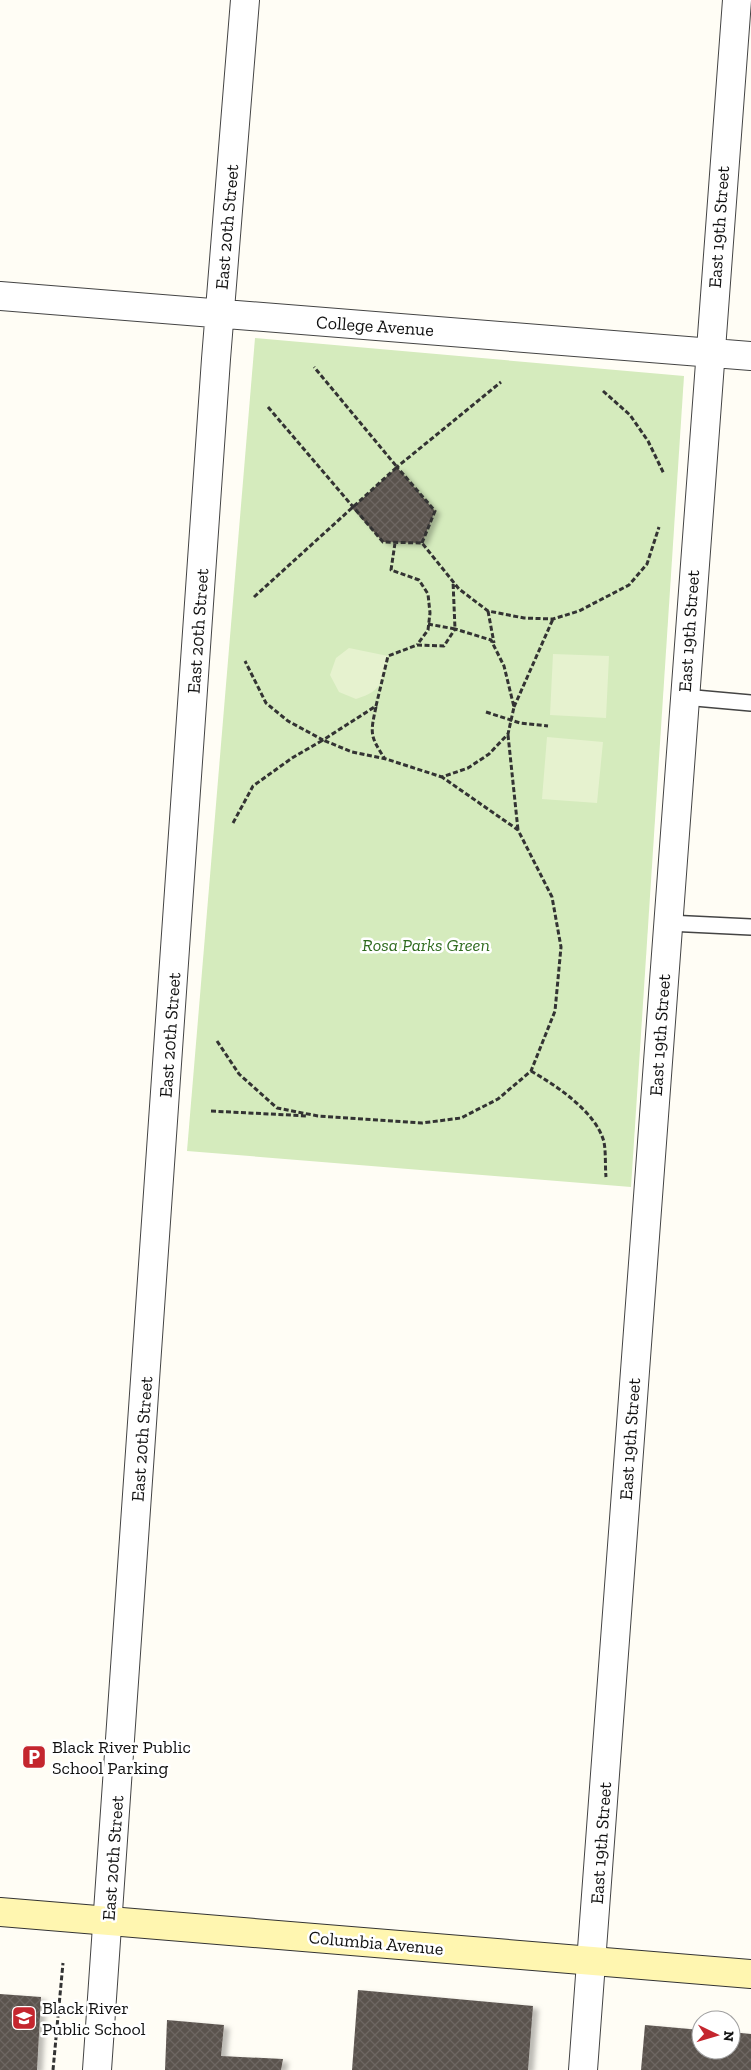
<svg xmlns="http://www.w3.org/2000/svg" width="751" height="2070" font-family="'Zilla Slab',serif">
<defs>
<pattern id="building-cross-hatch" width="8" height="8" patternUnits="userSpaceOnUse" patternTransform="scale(1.25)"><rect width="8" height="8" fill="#5a524d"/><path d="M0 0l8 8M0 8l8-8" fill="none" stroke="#6d6662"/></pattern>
<filter id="shadow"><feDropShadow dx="5.5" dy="3" stdDeviation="2.5" flood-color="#0004"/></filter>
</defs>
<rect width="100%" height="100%" fill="#fffdf5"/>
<path fill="#d5ebbd" d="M255,338l429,38 -53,811 -444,-36z"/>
<path fill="#e6f2cf" d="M349,648l39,8c-7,26 -4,34 -32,43l-17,-7 -9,-17 6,-17z
M553,654l56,2 -3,62 -56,-3z
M547,737l56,5 -6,61 -55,-4z"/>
<path fill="url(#building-cross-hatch)" filter="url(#shadow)" d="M397,467l38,44 -13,32 -39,-1 -31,-34z
M358,1990l175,16 -5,64h-176z
M0,1994l41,3 -4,73h-37z
M167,2020l57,5 -3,31 62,3 -2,11h-116z
M645,2025l56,5v20h30v-18l20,2v36h-110z"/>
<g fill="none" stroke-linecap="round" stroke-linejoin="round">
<defs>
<path id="lane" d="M684,697l67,6
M668,923l83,4"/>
<path id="street" d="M0,296l751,60
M97,2070l119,-1711 29,-359
M583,2070l154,-2070"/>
<path id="secondary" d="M0,1912l751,62"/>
</defs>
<use href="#lane" stroke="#444" stroke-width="18"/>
<use href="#street" stroke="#444" stroke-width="30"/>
<use href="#secondary" stroke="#333" stroke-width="30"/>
<path stroke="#333" stroke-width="3" stroke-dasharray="5 2.5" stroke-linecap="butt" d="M603,391l27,24 18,26 16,33
M268,407l115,135 39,1 37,46 29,22 36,7 29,1 26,-8 50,-26 18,-21 12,-37
M395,543l-4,27 28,10 9,14 2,19 -2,17 -11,15
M422,543l13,-32 -38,-44 104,-85
M254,597l143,-130 -83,-100
M488,611l6,32
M428,624l27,5 -2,-48
M376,707c-6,27 -6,29 9,52
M514,707l39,-88
M486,712l34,11 28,3
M508,735l10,95
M233,823l20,-37 39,-28 31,-18 29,12 34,7 56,18 26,-9 21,-14 19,-20 6,-27 -10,-41 -13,-26 -36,-11 -11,17 -27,-1 -29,11 -12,50 -53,34 -35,-19 -22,-18 -21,-42
M217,1041l22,33 38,34 41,8 104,7 39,-5 37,-19 33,-28 24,-60 6,-64 -9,-50 -34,-67 -76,-53
M531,1071c26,15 65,41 73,71 2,11 1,24 2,35
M211,1111l97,5
M53,2070l10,-107"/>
<use href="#lane" stroke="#fff" stroke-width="15"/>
<use href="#street" stroke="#fff" stroke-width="28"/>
<use href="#secondary" stroke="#fff6b0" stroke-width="28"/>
</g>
<defs>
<symbol id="parking-square" viewBox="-11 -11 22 22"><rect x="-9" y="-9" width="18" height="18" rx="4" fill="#c4262e" stroke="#fff"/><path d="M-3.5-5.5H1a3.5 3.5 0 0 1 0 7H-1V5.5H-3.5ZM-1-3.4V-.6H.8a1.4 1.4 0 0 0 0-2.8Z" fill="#fff"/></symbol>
<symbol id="school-square" viewBox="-11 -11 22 22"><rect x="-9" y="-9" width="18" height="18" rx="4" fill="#c4262e" stroke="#fff"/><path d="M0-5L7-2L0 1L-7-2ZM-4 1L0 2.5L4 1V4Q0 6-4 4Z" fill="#fff"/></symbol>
</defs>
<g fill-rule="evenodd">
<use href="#parking-square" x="20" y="1743" width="28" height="28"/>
<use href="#school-square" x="10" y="2004" width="28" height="28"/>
</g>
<g text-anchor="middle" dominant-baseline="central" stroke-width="5" stroke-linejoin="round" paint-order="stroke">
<g font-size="18" fill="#111" stroke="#fff">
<text transform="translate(227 227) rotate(-85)">East 20th Street</text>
<text transform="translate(719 227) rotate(-86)">East 19th Street</text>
<text transform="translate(375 326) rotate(4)">College Avenue</text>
<text transform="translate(198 631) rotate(-86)">East 20th Street</text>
<text transform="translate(689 631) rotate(-86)">East 19th Street</text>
<text transform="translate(170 1035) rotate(-86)">East 20th Street</text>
<text transform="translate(660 1035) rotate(-86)">East 19th Street</text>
<text transform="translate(142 1439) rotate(-86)">East 20th Street</text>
<text transform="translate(630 1439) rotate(-86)">East 19th Street</text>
<text transform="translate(601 1843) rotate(-86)">East 19th Street</text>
<text transform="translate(113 1858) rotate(-86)">East 20th Street</text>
<text transform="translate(376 1943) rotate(5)">Columbia Avenue</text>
</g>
<g font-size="18" font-style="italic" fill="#2f6b1f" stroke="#fff">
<text x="426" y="945">Rosa Parks Green</text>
</g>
<g font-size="18" fill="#111" stroke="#fff" text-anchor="start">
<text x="52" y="1747">Black River Public<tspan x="52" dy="21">School Parking</tspan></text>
<text x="42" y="2008">Black River<tspan x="42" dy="21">Public School</tspan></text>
</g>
</g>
<g transform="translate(716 2035) rotate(95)"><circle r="24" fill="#ffffff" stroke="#a0a0a0"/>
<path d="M0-4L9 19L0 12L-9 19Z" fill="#c4262e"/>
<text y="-8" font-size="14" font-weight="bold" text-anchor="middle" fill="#111111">N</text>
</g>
</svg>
